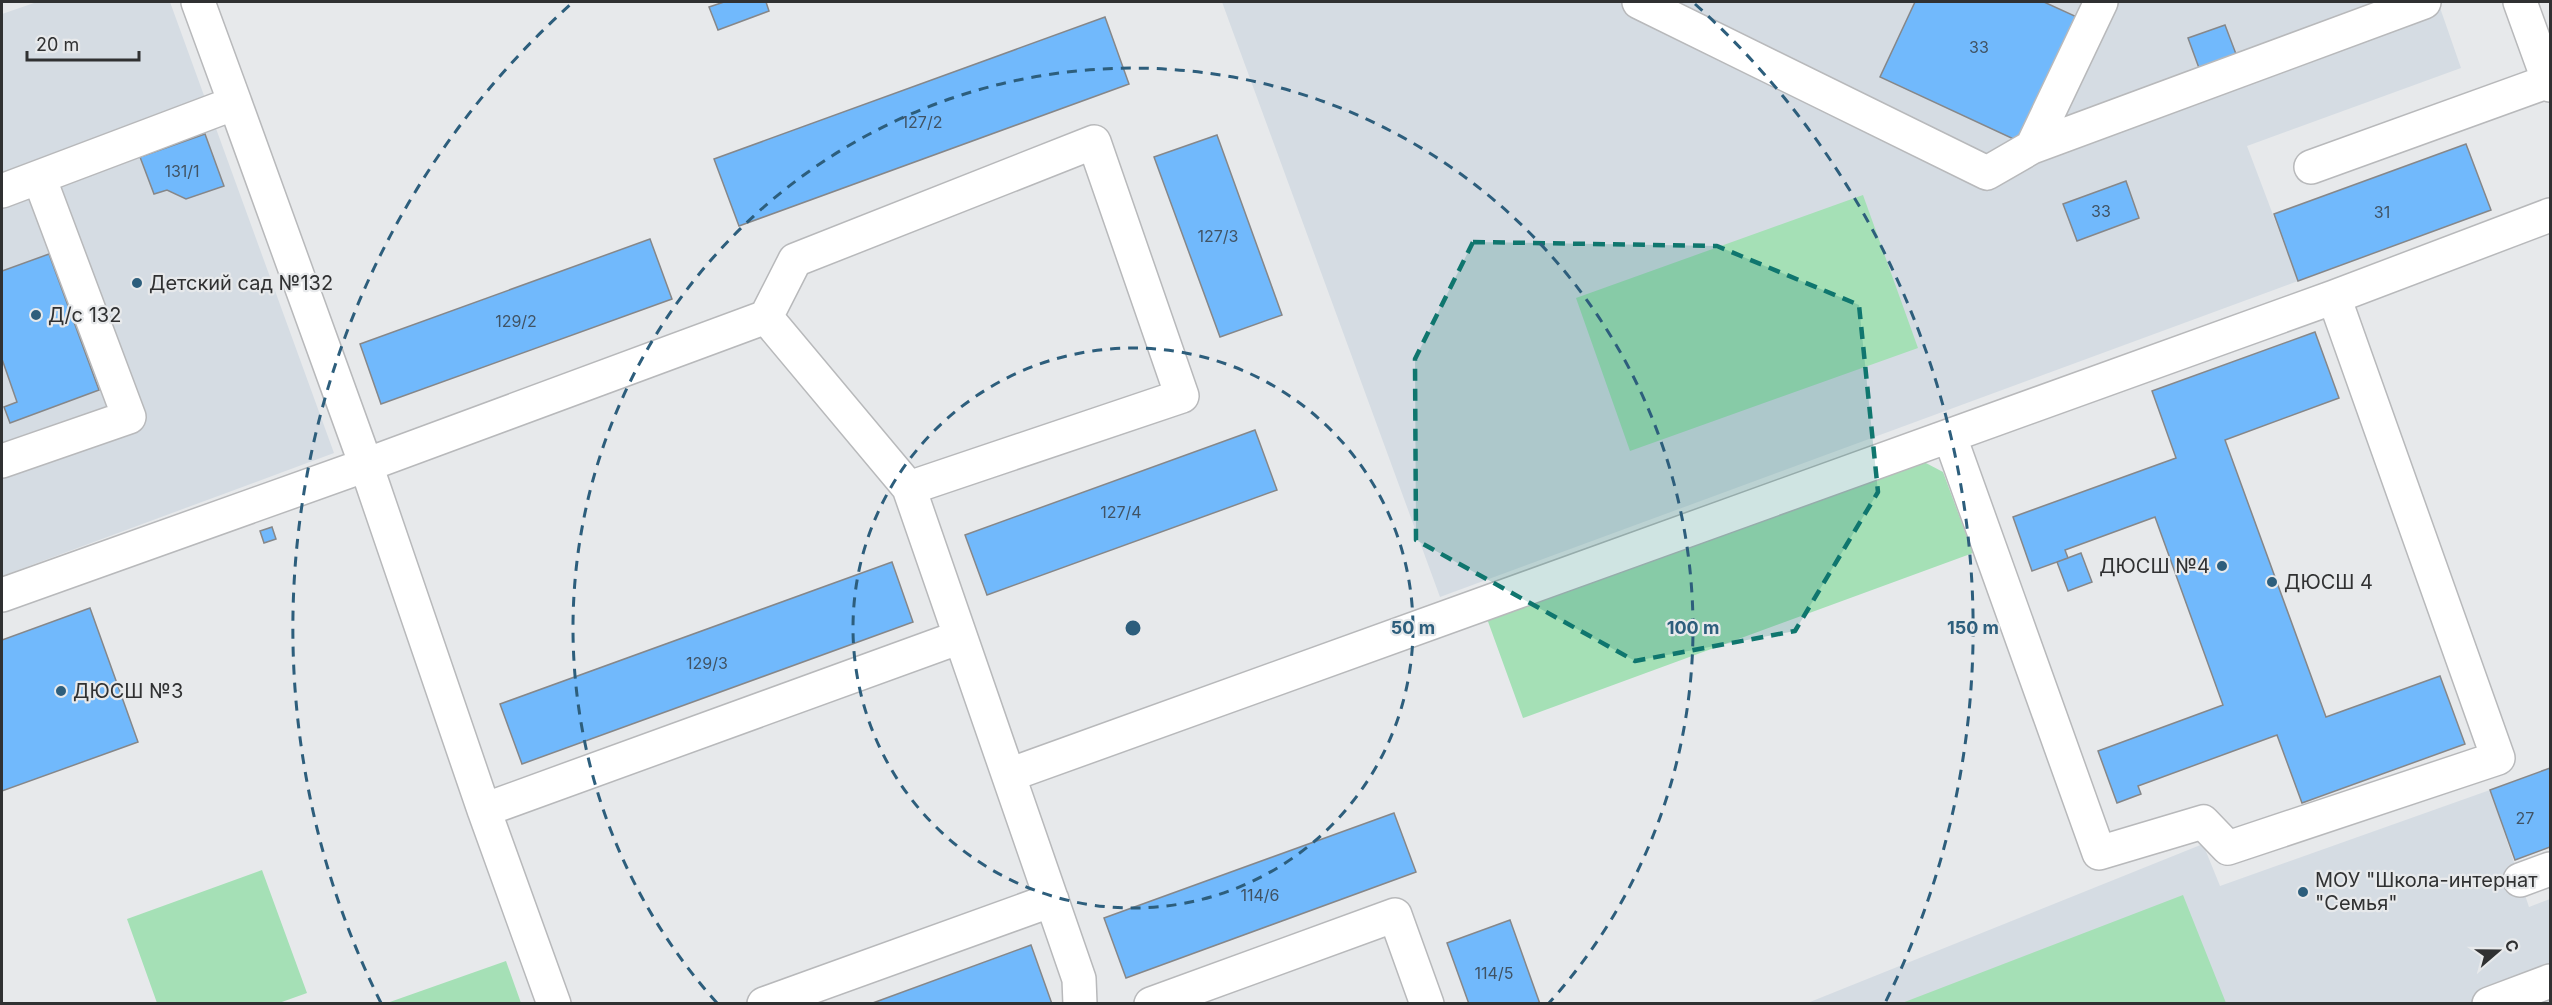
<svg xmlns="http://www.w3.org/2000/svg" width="2552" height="1005" font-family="Inter,sans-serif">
<rect width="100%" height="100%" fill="#e7e9eb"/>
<path fill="#d5dce3" d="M37,2h133l164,451 -332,123v-562z
M1222,2h1216l23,66 -214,78 51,135 -858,316z
M2490,790l39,117 21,-8v104l-745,1 398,-160 17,42z"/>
<path fill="#a5e0b6" d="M1863,195l55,153 -288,103 -54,-153z
M1924,462l19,10 30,81 -450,165 -37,-102z
M262,870l45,123 -28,10h-122l-30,-84z
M2183,895l43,108h-324z
M506,961l15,42h-134z"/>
<path fill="#71b9fc" stroke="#868789" stroke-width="1.5" d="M724,2h42l3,9 -51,19 -9,-23z
M1915,2h129l33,15 -57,125 -140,-65z
M1105,17l24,67 -390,142 -25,-67z
M2225,25l11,29 -37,14 -11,-30z
M205,134l19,52 -38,13 -19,-9 -13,4 -14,-37z
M1217,135l65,180 -62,22 -66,-180z
M2466,144l25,66 -193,71 -24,-67z
M2126,181l13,37 -62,23 -14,-37z
M650,239l22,60 -291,105 -21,-60z
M49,254l50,136 -89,33 -6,-16 13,-5 -15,-43v-88z
M2315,332l24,66 -114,42 101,277 114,-41 25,68 -163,59 -25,-68 -139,51 3,8 -24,9 -19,-52 125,-46 -68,-188 -90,33 3,8 -36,13 -19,-54 163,-59 -24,-67z
M1255,430l22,60 -290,105 -22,-60z
M272,527l4,12 -12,4 -4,-12z
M2081,553l11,29 -24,9 -11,-29z
M892,562l21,60 -391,142 -22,-60z
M90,608l48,134 -136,49v-151z
M2550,768v79l-35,13 -25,-70z
M1394,813l22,59 -290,106 -22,-60z
M1510,920l30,84h-71l-22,-61z
M1031,945l21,59h-182z"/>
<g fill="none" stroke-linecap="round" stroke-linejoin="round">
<defs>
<path id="minor" d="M1639,2l348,171 45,-26 392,-145
M2520,2l30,83
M235,103l131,362 118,345 70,194
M2032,147l69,-145
M2311,167l238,-86
M2,191l233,-88 -37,-101
M766,317l29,-57 299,-118 88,254 -273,92
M1950,437l149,416 104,-31 25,26 270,-90 -164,-461
M2,461l127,-44 -90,-240
M2,595l364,-130 400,-148 143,171 170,491 1,25
M1009,775l1325,-478 216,-82
M484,810l476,-173
M2520,880l30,-11
M764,1004l288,-104
M1151,1004l244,-89 32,89
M2489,1004l61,-23"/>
</defs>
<use href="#minor" stroke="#b8b9bb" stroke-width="36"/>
<use href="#minor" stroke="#fff" stroke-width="33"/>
</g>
<path fill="#0f766e" fill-opacity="0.2" stroke="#0f766e" stroke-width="4.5" stroke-dasharray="12 8" stroke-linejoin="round" d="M1473,242l244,4 142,59 19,187 -83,139 -160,30 -219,-121 -1,-181z"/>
<g fill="none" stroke="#2d5e7c" stroke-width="3" stroke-dasharray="10 8">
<circle cx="1133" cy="628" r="280"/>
<path d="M717 1003A560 560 0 1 1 1549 1003"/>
<path d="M381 1003A840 840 0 0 1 571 4M1695 4A840 840 0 0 1 1885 1003"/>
</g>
<g fill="#2d5e7c" stroke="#e7e9eb" stroke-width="2">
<circle cx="137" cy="283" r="6"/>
<circle cx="36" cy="315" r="6"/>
<circle cx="2222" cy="566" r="6"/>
<circle cx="2272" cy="582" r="6"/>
<circle cx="61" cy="691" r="6"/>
<circle cx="2303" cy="892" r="6"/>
</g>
<g text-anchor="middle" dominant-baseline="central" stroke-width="4.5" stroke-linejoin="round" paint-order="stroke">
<g font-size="16" fill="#405364">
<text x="1979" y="47">33</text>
<text x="922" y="122">127/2</text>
<text x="182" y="171">131/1</text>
<text x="2101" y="211">33</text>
<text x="2382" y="212">31</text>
<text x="1218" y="236">127/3</text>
<text x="516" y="321">129/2</text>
<text x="1121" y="512">127/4</text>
<text x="707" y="663">129/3</text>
<text x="2525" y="818">27</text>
<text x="1260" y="895">114/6</text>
<text x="1494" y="973">114/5</text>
</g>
<g font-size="20" fill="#303132" stroke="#e7e9eb" text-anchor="start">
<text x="149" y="283">Детский сад №132</text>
<text x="48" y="315">Д/с 132</text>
<text x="2210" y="566" text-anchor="end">ДЮСШ №4</text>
<text x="2284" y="582">ДЮСШ 4</text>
<text x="73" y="691">ДЮСШ №3</text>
<text x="2315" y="880">МОУ "Школа-интернат<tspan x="2315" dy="23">"Семья"</tspan></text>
</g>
</g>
<circle cx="1133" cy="628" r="9" fill="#2d5e7c" stroke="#e7e9eb" stroke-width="3"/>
<g font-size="18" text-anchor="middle" font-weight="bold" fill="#2d5e7c" stroke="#e7e9eb" stroke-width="4.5" stroke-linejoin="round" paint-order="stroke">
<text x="1413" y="634">50 m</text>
<text x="1693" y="634">100 m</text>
<text x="1973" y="634">150 m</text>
</g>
<rect width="2552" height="1005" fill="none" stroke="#303132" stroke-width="6"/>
<g transform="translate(2498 951) rotate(70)" stroke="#e7e9eb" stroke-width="4.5" paint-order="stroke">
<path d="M0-4.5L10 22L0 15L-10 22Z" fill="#303132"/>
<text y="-9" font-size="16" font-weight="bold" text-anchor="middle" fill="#303132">С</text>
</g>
<path d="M27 51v9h112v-9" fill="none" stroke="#303132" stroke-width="3"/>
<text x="36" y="51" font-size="18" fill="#303132" stroke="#e7e9eb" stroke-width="4.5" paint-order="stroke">20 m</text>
</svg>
